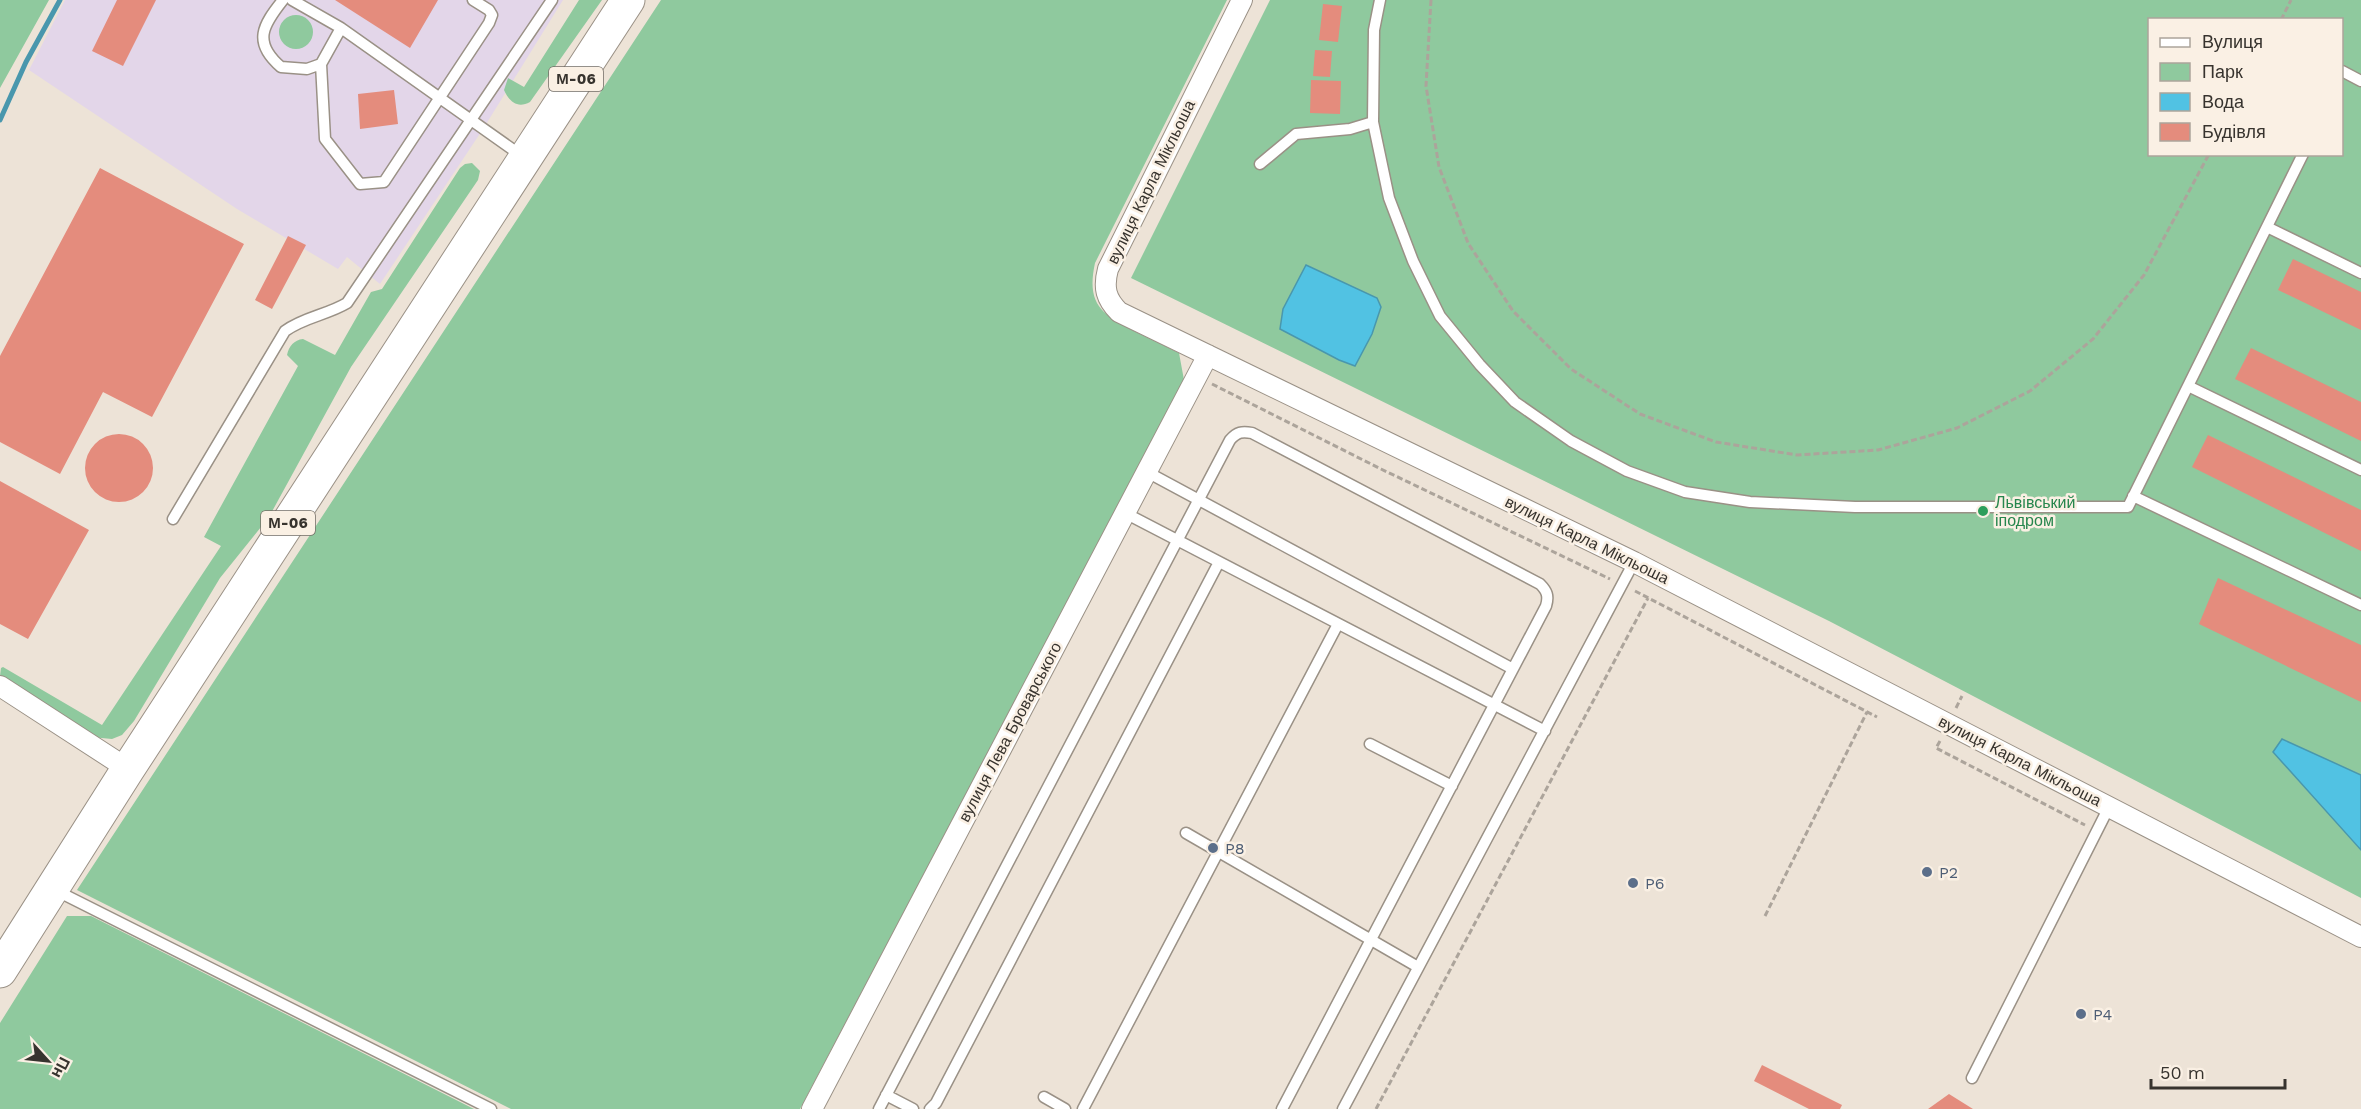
<svg xmlns="http://www.w3.org/2000/svg" width="2361" height="1109" font-family="'Work Sans',sans-serif">
<rect width="100%" height="100%" fill="#ede3d7"/>
<path fill="#e3d6e9" d="M65,0h498l-80,129 -103,155 -33,-27 -9,12 -101,-60 -208,-139z"/>
<path fill="#8fc99e" fill-rule="evenodd" d="M0,0h49l-49,88z
M579,0h23l-72,102c-13,7 -21,-1 -26,-12l4,-12 16,9z
M661,0h566l-132,263c-9,42 7,51 41,69 14,7 29,14 43,21l5,27 -384,729h-289l-434,-219z
M1270,0h1091v898l-532,-277 -698,-343zM2150,20h192v134h-192z
M279 32a17 17 0 1 1 34 0a17 17 0 1 1-34 0Z
M472,163l8,8 -2,9 -127,187 -82,150 -49,61 -86,143 -12,14 -10,4 -21,-2 -87,-55 -4,-6 1,-8 2,-1 99,58 119,-179 -17,-9 94,-171 -11,-11c2,-9 7,-15 16,-16l32,16 36,-63 11,-3 78,-121 5,-4z
M67,916h24l383,193h-474v-86z"/>
<path fill="#51c2e3" stroke="#4997ad" stroke-width="1.5" d="M1306,265l71,33 4,9 -9,27 -17,32 -16,-6 -59,-31 3,-20z
M2282,739l79,36v75l-88,-98z"/>
<g fill="none" stroke-linecap="round" stroke-linejoin="round">
<path stroke="#4997ad" stroke-width="5" d="M0,120l26,-58 34,-62"/>
</g>
<path fill="#e48c7d" d="M117,0h39l-33,66 -31,-15z
M335,0h103l-28,48z
M1323,4l19,2 -4,36 -19,-2z
M1315,50l17,1 -2,26 -17,-1z
M1311,80l30,1 -1,33 -30,-1z
M394,90l4,34 -38,5 -2,-35z
M100,168l144,76 -92,173 -49,-25 -43,82 -60,-32v-86z
M288,236l18,9 -34,64 -17,-9z
M2293,259l68,33v38l-83,-40z
M2251,348l110,54v39l-126,-62z
M85 468a34 34 0 1 1 68 0a34 34 0 1 1-68 0Z
M2208,435l153,75v41l-169,-84z
M0,481l89,49 -61,109 -28,-15z
M2218,578l143,67v57l-162,-78z
M1762,1065l80,40 -2,4h-31l-55,-28z
M1949,1094l24,15h-45z"/>
<g fill="none" stroke-linecap="round" stroke-linejoin="round">
<defs>
<path id="lane" d="M283,0c-20,25 -31,42 -2,67l26,2 14,-5 20,-36
M292,0l49,28 181,128
M1380,0l-6,30 -1,92 16,76 24,63 27,55 40,49 35,37 56,39 56,30 58,21 65,10 105,5h273l175,-353
M321,64l4,75 35,45 24,-2 105,-159 3,-8 -3,-5 -16,-10
M2342,71l19,10
M1260,164l36,-30 54,-5 23,-7
M2267,227l94,46
M2188,386l173,84
M1147,472l366,197
M2133,496l228,109
M1125,513l420,218
M173,519l112,-188c19,-14 42,-16 62,-28l205,-303
M1370,744l82,42
M1186,833l232,134
M55,890l436,219
M1972,1078l137,-271
M886,1095l27,14
M1044,1097l21,12
M879,1109l351,-669c7,-8 12,-9 22,-7l288,151c7,7 9,12 6,22l-264,503
M930,1109l6,-6 283,-541
M1083,1109l255,-485
M1343,1109l291,-547"/>
<path id="street" d="M1242,0l-134,269c-5,19 -2,30 11,43l515,250 727,375
M0,686l128,83
M812,1109l396,-754"/>
<path id="highway" d="M0,971l128,-202 500,-769"/>
</defs>
<use href="#lane" stroke="#9a9186" stroke-width="13"/>
<use href="#street" stroke="#9a9186" stroke-width="22"/>
<use href="#highway" stroke="#9a9186" stroke-width="35"/>
<path stroke="#aca49b" stroke-width="3" stroke-dasharray="6 3" stroke-linecap="butt" d="M1431,0l-5,86 13,81 29,76 45,68 58,58 69,45 76,28 81,13 81,-5 79,-22 73,-37 63,-52 51,-64 65,-121
M2281,20l10,-20
M1212,384l169,85 229,110
M1635,591l242,126
M1956,708l6,-12
M1940,741l-4,7 149,77
M1765,916l102,-204
M1376,1109l272,-511"/>
<use href="#lane" stroke="#fff" stroke-width="10"/>
<use href="#street" stroke="#fff" stroke-width="20"/>
<use href="#highway" stroke="#fff" stroke-width="33"/>
</g>
<circle fill="#2e9e5b" stroke="#faf0e4" stroke-width="2" cx="1983" cy="511" r="6"/>
<g fill="#5c6f8a" stroke="#faf0e4" stroke-width="2">
<circle cx="1213" cy="848" r="6"/>
<circle cx="1927" cy="872" r="6"/>
<circle cx="1633" cy="883" r="6"/>
<circle cx="2081" cy="1014" r="6"/>
</g>
<g text-anchor="middle" dominant-baseline="central" stroke-width="5" stroke-linejoin="round" paint-order="stroke">
<g fill="#faf0e4" stroke="#726c65" stroke-width="1.5">
<rect x="549" y="67" width="54" height="24" rx="4.5"/>
<rect x="261" y="511" width="54" height="24" rx="4.5"/>
</g>
<g font-size="15" font-weight="bold" fill="#37332e">
<text x="576" y="79">М-06</text>
<text x="288" y="523">М-06</text>
</g>
<g font-size="16" fill="#37332e" stroke="#faf0e4">
<text transform="translate(1151 182) rotate(-64)">вулиця Карла Мікльоша</text>
<text transform="translate(1587 540) rotate(26)">вулиця Карла Мікльоша</text>
<text transform="translate(1010 732) rotate(-62)">вулиця Лева Броварського</text>
<text transform="translate(2020 761) rotate(27)">вулиця Карла Мікльоша</text>
</g>
<g font-size="16" fill="#27864d" stroke="#faf0e4" text-anchor="start">
<text x="1995" y="502">Львівський<tspan x="1995" dy="18">іподром</tspan></text>
</g>
<g font-size="16" fill="#4e5e75" stroke="#faf0e4" text-anchor="start">
<text x="1225" y="848">P8</text>
<text x="1939" y="872">P2</text>
<text x="1645" y="883">P6</text>
<text x="2093" y="1014">P4</text>
</g>
</g>
<rect x="2148" y="18" width="195" height="138" fill="#faf0e4" stroke="#aca49b" stroke-width="1.5"/>
<rect x="2160" y="38" width="30" height="9" fill="#ffffff" stroke="#aca49b" stroke-width="1.5"/>
<text x="2202" y="48" font-size="18" fill="#37332e">Вулиця</text>
<rect x="2160" y="63" width="30" height="18" fill="#8fc99e" stroke="#aca49b" stroke-width="1.5"/>
<text x="2202" y="78" font-size="18" fill="#37332e">Парк</text>
<rect x="2160" y="93" width="30" height="18" fill="#51c2e3" stroke="#aca49b" stroke-width="1.5"/>
<text x="2202" y="108" font-size="18" fill="#37332e">Вода</text>
<rect x="2160" y="123" width="30" height="18" fill="#e48c7d" stroke="#aca49b" stroke-width="1.5"/>
<text x="2202" y="138" font-size="18" fill="#37332e">Будівля</text>
<g transform="translate(48 1061) rotate(117)" stroke="#faf0e4" stroke-width="4.5" paint-order="stroke">
<path d="M0-4.5L10 22L0 15L-10 22Z" fill="#37332e"/>
<text y="-9" font-size="16" font-weight="bold" text-anchor="middle" fill="#37332e">Пн</text>
</g>
<path d="M2151 1079v9h134v-9" fill="none" stroke="#37332e" stroke-width="3"/>
<text x="2160" y="1079" font-size="18" fill="#37332e" stroke="#faf0e4" stroke-width="4.5" paint-order="stroke">50 m</text>
</svg>
